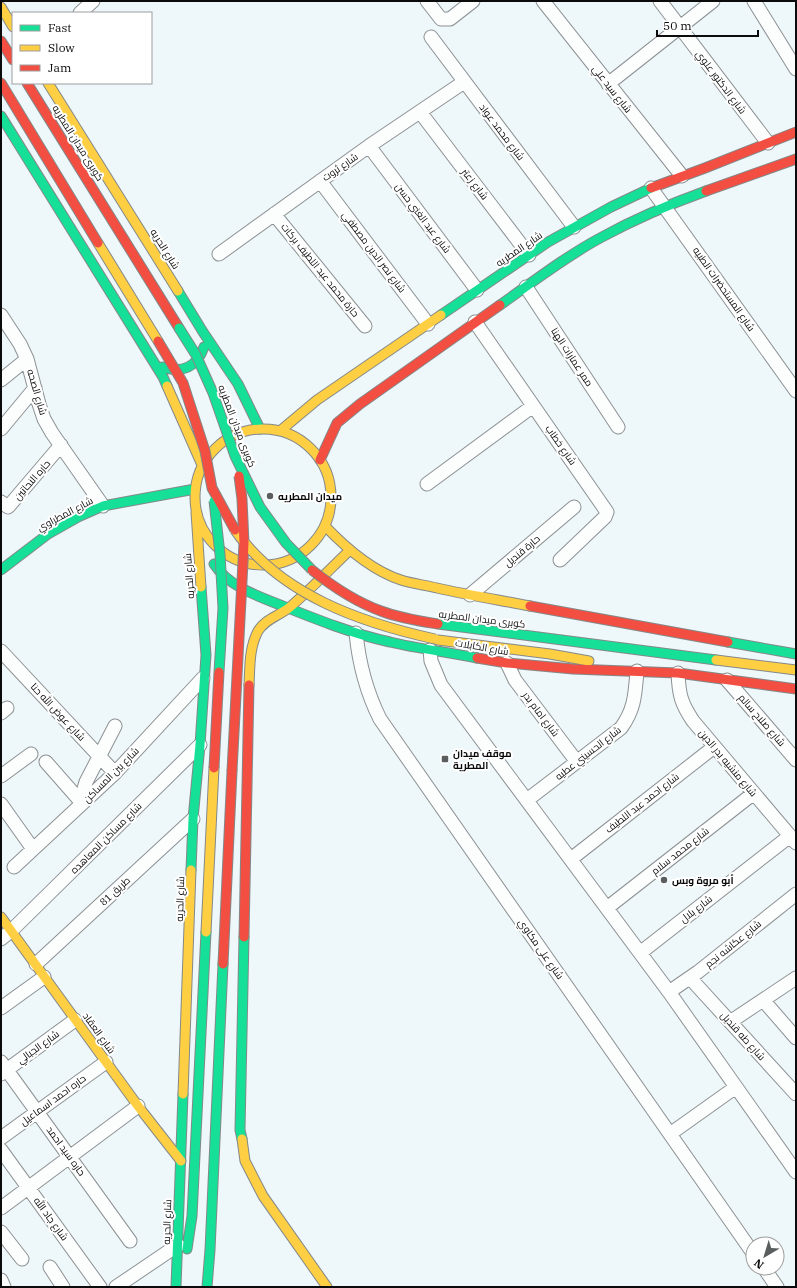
<svg xmlns="http://www.w3.org/2000/svg" width="797" height="1288" font-family="'IBM Plex Serif',Cairo,serif">
<rect width="100%" height="100%" fill="#eef7fa"/>
<g fill="none" stroke-linecap="round" stroke-linejoin="round">
<defs>
<path id="street" d="M427,1l14,18h9l23,-18
M543,1l139,175
M660,1l108,142
M754,1l42,68
M80,13l13,-12
M431,37l143,190
M608,84l105,-83
M420,112l109,143
M369,146l108,144
M320,181l108,143
M651,188l145,203
M274,214l91,112
M219,254l150,-108 95,-64
M526,287l92,140
M1,315l19,29 7,15 12,45 5,15 8,14 51,73
M475,322l132,190 -2,5 -45,43
M1,380l26,-21
M1,429l34,-41
M427,484l106,-78
M1,502l7,5 1,-1 52,-61
M470,595l104,-88
M356,633c3,31 10,58 24,86l373,534
M430,650l1,11 10,24 228,307 127,180
M1,651l114,122
M507,663l8,17 62,82
M678,673c1,22 3,30 15,48l103,122
M727,680l69,80
M1,713l6,-5
M46,762l36,41
M1,776l30,-22
M527,800l94,-72c14,-19 14,-34 16,-57
M84,801l-1,-9 3,-10 29,-56
M1,804l32,45
M571,859l143,-112
M14,867l101,-94 88,-95
M607,908l147,-115
M1,939l10,-8 189,-186
M640,953l150,-117
M36,964l157,-145
M690,978l106,116
M669,992l29,-20 98,-78
M763,1000l33,38
M1,1008l43,-31
M730,1022l66,-44
M1,1062l129,179
M1,1074l74,-54
M670,1134l66,-47
M1,1138l105,-76
M1,1150l99,137
M1,1208l137,-102
M1,1232l21,27
M50,1267l13,20
M764,1268l13,19
M1,1280l3,7
M116,1287l62,-42"/>
<path id="fast" d="M1,116l162,261 4,9
M178,291l25,41 35,52 22,45
M500,305c33,-23 66,-49 102,-68 33,-18 68,-33 104,-46
M441,315l107,-73 63,-35 40,-19
M162,367c20,7 35,0 42,-20
M214,564c15,23 44,32 69,42 35,14 70,28 107,36 29,7 58,10 87,16
M1,570l47,-36 30,-17 25,-11 92,-17
M438,624l278,36
M728,642l68,12
M191,870l2,-51 7,-74 6,-90 -5,-68
M242,1139l-2,-9 4,-193
M187,1249l5,-33 14,-284
M176,1287l7,-193
M207,1287l3,-37 13,-286"/>
<path id="slow" d="M1,7l12,20
M48,83l130,208
M98,243l60,98
M167,386l35,79
M195 497a68 68 0 1 1 136 0a68 68 0 1 1-136 0Z
M280,431l37,-31 124,-85
M196,512l5,75
M325,526c20,21 48,45 76,54 12,4 24,5 36,8 31,7 62,12 93,18
M438,640l112,14 39,7
M716,660l80,10
M249,685c1,-18 0,-37 9,-54 7,-12 21,-15 32,-24 20,-17 40,-38 60,-57
M1,917l137,189 43,55
M206,932l8,-164
M183,1094l8,-224
M242,1139l3,22 18,35 64,91"/>
<path id="jam" d="M1,41l12,19
M1,83l97,160
M27,83l152,245
M651,188l54,-20 91,-36
M706,191l90,-32
M320,460l17,-37 23,-19 140,-99
M530,606l198,36
M477,658l30,5 66,6 105,4 118,16
M244,937l5,-252
M223,964l9,-193"/>
</defs>
<use href="#street" stroke="#8d9193" stroke-width="15"/>
<use href="#fast" stroke="#848889" stroke-width="11"/>
<use href="#slow" stroke="#848889" stroke-width="11"/>
<use href="#jam" stroke="#848889" stroke-width="11"/>
<use href="#street" stroke="#fcfefe" stroke-width="13"/>
<use href="#fast" stroke="#16e098" stroke-width="9"/>
<use href="#slow" stroke="#ffcf43" stroke-width="9"/>
<use href="#jam" stroke="#f24e42" stroke-width="9"/>
<defs>
<path id="fast-bridge" d="M179,328l17,27 17,38 22,63 25,51 26,36 26,27
M214,501l6,53 3,54 -4,64"/>
<path id="slow-bridge" d="M235,530c45,65 127,93 200,109"/>
<path id="jam-bridge" d="M158,341l25,42 22,68 7,37 23,42
M312,570c20,16 44,32 69,41 18,7 38,10 57,13
M214,768l5,-96
M232,771l12,-228 -2,-44 -3,-23"/>
</defs>
<use href="#fast-bridge" stroke="#848889" stroke-width="11" stroke-linecap="butt"/>
<use href="#slow-bridge" stroke="#848889" stroke-width="11" stroke-linecap="butt"/>
<use href="#jam-bridge" stroke="#848889" stroke-width="11" stroke-linecap="butt"/>
<use href="#fast-bridge" stroke="#16e098" stroke-width="9"/>
<use href="#slow-bridge" stroke="#ffcf43" stroke-width="9"/>
<use href="#jam-bridge" stroke="#f24e42" stroke-width="9"/>
</g>
<g fill="#5a5e5f" stroke="#fff" stroke-width="1.5">
<circle cx="270" cy="496" r="4"/>
<rect x="441" y="755" width="8" height="8" rx="2"/>
<circle cx="664" cy="880" r="4"/>
</g>
<g text-anchor="middle" dominant-baseline="central" stroke-width="4" stroke-linejoin="round" paint-order="stroke">
<g font-size="10" fill="#0b0b0b" stroke="#fff">
<text transform="translate(721 82) rotate(53)">شارع الدكتور علوي</text>
<text transform="translate(612 89) rotate(52)">شارع سيد علي</text>
<text transform="translate(502 132) rotate(53)">شارع محمد عواد</text>
<text transform="translate(78 143) rotate(58)">كوبرى ميدان المطريه</text>
<text transform="translate(340 167) rotate(-35)">شارع ثروت</text>
<text transform="translate(475 184) rotate(52)">شارع زعتر</text>
<text transform="translate(423 218) rotate(53)">شارع عبد الغني حسن</text>
<text transform="translate(165 249) rotate(58)">شارع الحريه</text>
<text transform="translate(519 249) rotate(-34)">شارع المطريه</text>
<text transform="translate(374 252) rotate(53)">شارع نصر الدين مصطفي</text>
<text transform="translate(320 270) rotate(51)">حارة محمد عبد اللطيف بركات</text>
<text transform="translate(724 289) rotate(55)">شارع المستحضرات الطبيه</text>
<text transform="translate(572 357) rotate(57)">ممر عمارات الهنا</text>
<text transform="translate(37 392) rotate(74)">شارع الصحه</text>
<text transform="translate(237 426) rotate(69)">كوبرى ميدان المطريه</text>
<text transform="translate(561 445) rotate(55)">شارع خطاب</text>
<text transform="translate(32 480) rotate(-49)">حاره النحاتين</text>
<text transform="translate(65 514) rotate(-28)">شارع المطراوي</text>
<text transform="translate(522 551) rotate(-40)">حارة قنديل</text>
<text transform="translate(189 576) rotate(-94)">شارع الحريه</text>
<text transform="translate(482 619) rotate(7)">كوبرى ميدان المطريه</text>
<text transform="translate(482 647) rotate(10)">شارع الكابلات</text>
<text transform="translate(58 712) rotate(47)">شارع عوض الله حنا</text>
<text transform="translate(541 714) rotate(53)">شارع امام بدر</text>
<text transform="translate(762 720) rotate(49)">شارع صلاح سالم</text>
<text transform="translate(588 753) rotate(-38)">شارع الحسيني عطيه</text>
<text transform="translate(728 763) rotate(50)">شارع منشيه بدر الدين</text>
<text transform="translate(111 775) rotate(-45)">شارع بين المساكن</text>
<text transform="translate(642 803) rotate(-38)">شارع احمد عبد اللطيف</text>
<text transform="translate(106 838) rotate(-45)">شارع مساكن المعاهده</text>
<text transform="translate(680 851) rotate(-38)">شارع محمد سلام</text>
<text transform="translate(115 891) rotate(-43)">طريق 81</text>
<text transform="translate(180 899) rotate(-88)">شارع الحريه</text>
<text transform="translate(696 909) rotate(-38)">شارع بلال</text>
<text transform="translate(733 944) rotate(-39)">شارع عكاشه نجم</text>
<text transform="translate(541 949) rotate(55)">شارع على مكاوي</text>
<text transform="translate(99 1033) rotate(54)">شارع العقاد</text>
<text transform="translate(743 1036) rotate(48)">شارع طه قنديل</text>
<text transform="translate(38 1047) rotate(-36)">شارع الجبالي</text>
<text transform="translate(53 1100) rotate(-36)">حاره احمد اسماعيل</text>
<text transform="translate(66 1151) rotate(54)">حاره سيد احمد</text>
<text transform="translate(51 1219) rotate(54)">شارع جاد الله</text>
<text transform="translate(167 1222) rotate(-88)">شارع الحريه</text>
</g>
<g font-size="10" font-weight="bold" fill="#0b0b0b" stroke="#fff" text-anchor="start">
<text x="278" y="496">ميدان المطريه</text>
<text x="453" y="753">موقف ميدان<tspan x="453" dy="12">المطرية</tspan></text>
<text x="672" y="880">أبو مروة وبس</text>
</g>
</g>
<rect width="797" height="1288" fill="none" stroke="#0b0b0b" stroke-width="4"/>
<rect x="12" y="12" width="140" height="72" fill="#ffffff" stroke="#9d9d9d"/>
<rect x="20" y="25" width="20" height="6" fill="#16e098" stroke="#9d9d9d"/>
<text x="48" y="32" font-size="12" fill="#0b0b0b">Fast</text>
<rect x="20" y="45" width="20" height="6" fill="#ffcf43" stroke="#9d9d9d"/>
<text x="48" y="52" font-size="12" fill="#0b0b0b">Slow</text>
<rect x="20" y="65" width="20" height="6" fill="#f24e42" stroke="#9d9d9d"/>
<text x="48" y="72" font-size="12" fill="#0b0b0b">Jam</text>
<g transform="translate(765 1256) rotate(218)"><circle r="19" fill="#ffffff" stroke="#9d9d9d"/>
<path d="M0-3L7 15L0 10L-7 15Z" fill="#5a5e5f"/>
<text y="-6" font-size="11" font-weight="bold" text-anchor="middle" fill="#0b0b0b">N</text>
</g>
<path d="M657 30v6h101v-6" fill="none" stroke="#0b0b0b" stroke-width="2"/>
<text x="663" y="30" font-size="12" fill="#0b0b0b" stroke="#ffffff" stroke-width="3" paint-order="stroke">50 m</text>
</svg>
